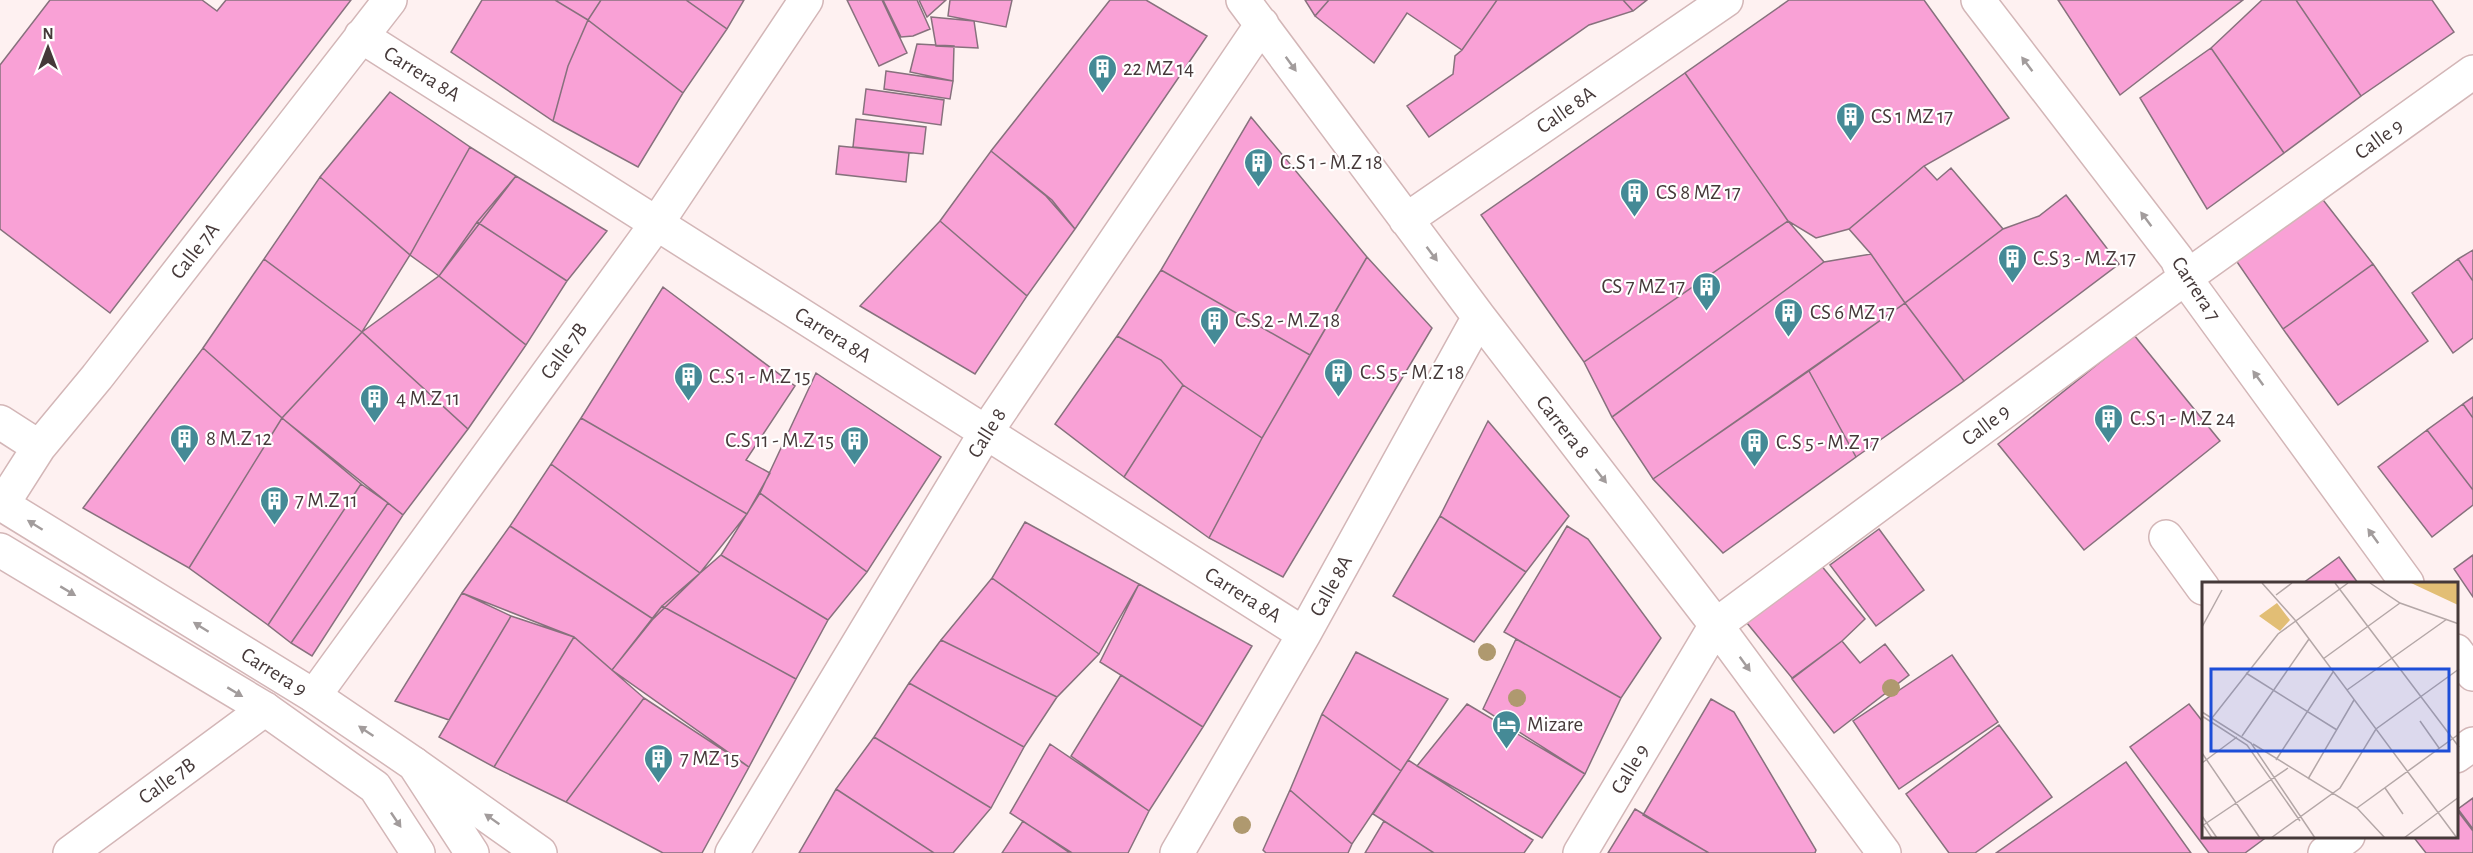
<svg xmlns="http://www.w3.org/2000/svg" width="2473" height="853" font-family="'Alegreya Sans',sans-serif">
<rect width="100%" height="100%" fill="#fef1f1"/>
<path fill="#f9a1d6" stroke="#87717d" stroke-width="1.5" d="M50,0h152l15,11 9,-11h125l-241,313 -110,-84v-164z
M482,0h73l33,20 -20,46 -15,55 -102,-69z
M555,0h46l-13,20z
M601,0h85l41,29 -44,64 -95,-73z
M686,0h58l-17,29z
M847,0h35l25,53 -28,13z
M883,0h34l13,29 -17,7 -12,1z
M919,0h27l-19,17z
M950,0h62l-6,27 -58,-11z
M1110,0h36l61,36 -132,193 -29,-33 -55,-45z
M1305,0h24l-14,16z
M1329,0h168l-35,50 -55,-37 -33,50 -59,-47z
M1497,0h126l10,11 -44,14 -160,112 -22,-31 46,-32 2,-18 7,-6z
M1623,0h24l-14,11z
M1789,0h135l85,118 -85,48 -75,63 -33,9 -28,-17 -103,-148z
M2058,0h185l-123,95z
M2262,0h34l65,96 -77,57 -73,-105z
M2296,0h136l22,32 -93,64z
M931,17l43,4 4,27 -42,-2z
M588,20l95,73 -45,74 -85,-46 15,-55z
M917,44l37,2 -1,35 -43,-9z
M2211,48l73,105 -77,56 -67,-111z
M886,71l67,10 -3,18 -66,-10z
M1685,73l103,148 -204,141 -103,-147z
M866,89l78,11 -3,25 -78,-11z
M390,92l80,55 -60,108 -90,-78z
M1251,117l116,140 -57,98 -149,-85z
M856,119l70,8 -3,27 -70,-7z
M839,146l70,7 -3,29 -70,-8z
M470,147l46,29 -77,100 -29,-21z
M991,151l61,49 23,29 -48,67 -87,-75z
M1924,166l13,14 14,-12 52,61 -98,74 -34,-49 -22,-25z
M516,176l91,55 -40,50 -90,-59z
M320,177l90,78 -48,77 -98,-73z
M2066,195l53,69 -155,117 -59,-78 98,-74 36,-13z
M2320,196l53,68 -90,65 -48,-70z
M940,221l87,75 -52,78 -115,-68z
M1788,221l36,41 -212,155 -28,-55z
M477,222l90,59 -41,64 -87,-69z
M2473,250v31l-15,-22z
M1871,254l34,49 -252,176 -41,-62 212,-155z
M1367,257l65,71 -149,249 -74,-39 53,-100z
M264,259l98,73 -80,86 -79,-70z
M2458,259l15,22v57l-20,15 -41,-60z
M2373,264l55,77 -90,64 -55,-76z
M1161,270l149,85 -48,83 -79,-53 -22,-25 -44,-24z
M439,276l87,69 -58,84 -106,-97z
M663,287l132,99 -49,74 24,13 -23,41 -166,-96z
M1905,303l59,78 -108,76 -47,-86z
M362,332l106,97 -65,86 -121,-97z
M2134,335l86,106 -136,109 -86,-106z
M1117,336l44,24 22,25 -59,92 -69,-53z
M203,348l79,70 -93,150 -106,-60z
M1809,371l47,86 -133,96 -70,-74z
M816,373l125,84 -74,115 -107,-79z
M1183,385l79,53 -53,100 -85,-61z
M2473,397v21l-10,-14z
M2463,404l10,14v72l-46,-60z
M282,418l79,66 -93,141 -79,-57z
M581,418l166,96 -47,59 -149,-109z
M1488,421l81,95 -43,56 -86,-56z
M2427,430l46,60v15l-41,32 -54,-70z
M551,464l149,109 -47,46 -143,-93z
M361,484l27,19 -97,140 -23,-18z
M760,493l107,79 -39,48 -107,-65z
M388,503l15,12 -91,141 -21,-13z
M1440,516l86,56 -52,70 -81,-46z
M1025,522l114,62 -40,70 -107,-76z
M510,526l143,93 -41,51 -38,-33 -112,-44z
M1567,526l21,13 73,99 -40,60 -117,-66z
M1879,529l45,61 -48,36 -46,-61z
M721,555l107,65 -32,59 -134,-73z
M2473,555v42l-19,-28z
M2339,557l19,26h-55z
M1820,564l45,55 -23,22 -50,37 -45,-55z
M992,578l107,76 -42,43 -116,-57z
M1139,584l113,62 -49,81 -103,-65z
M462,593l49,23 -62,104 -54,-19z
M662,606l134,73 -47,88 -137,-97z
M511,616l63,21 -80,130 -55,-30z
M574,637l70,61 -78,104 -72,-35z
M1516,639l105,59 -36,76 -102,-65z
M941,640l116,57 -33,50 -115,-64z
M1842,641l18,22 25,-19 24,31 -75,58 -42,-54z
M1356,652l92,47 -47,72 -79,-57z
M1952,655l46,67 -99,67 -46,-68z
M1121,675l82,52 -54,84 -78,-55z
M909,683l115,64 -33,61 -117,-71z
M644,698l105,69 -47,86h-39l-97,-51z
M1711,699l23,13 82,138 -1,3h-106l-66,-38z
M1467,704l118,70 -43,64 -125,-72z
M2189,704l14,18v114h65l-23,17h-36l-79,-106z
M1322,714l79,57 -49,73 -62,-54z
M1999,725l53,72 -77,56h-26l-43,-59z
M874,737l117,71 -38,45h-19l-98,-64z
M1050,744l99,67 -21,42h-56l-62,-40z
M1408,760l125,80 -9,13h-90l-61,-39z
M2126,762l65,91h-195z
M836,789l98,64h-135z
M1290,790l62,54 -4,9h-82l-3,-3z
M2473,798v31l-15,-20z
M1635,809l74,44h-101z
M2457,810l16,21v22h-47l-11,-14 4,-3h37z
M1023,821l47,32h-68z
M1384,821l50,32h-69z"/>
<g fill="none" stroke-linecap="round" stroke-linejoin="round">
<defs>
<path id="minor" d="M1243,0l236,317 237,308 168,228
M1978,0l199,259 8,19 222,305
M361,36l943,598
M1406,220l320,-220
M0,422l39,25
M2,505l37,-58 58,-70 293,-377
M2166,537l37,51
M2456,651l17,23
M314,696l343,-473 149,-223
M2456,756l17,-12
M414,764l126,89
M70,853l195,-144
M732,853l254,-421 276,-408
M1177,853l127,-219 175,-317
M1580,853l136,-228 469,-347 288,-206
M2325,853l23,-17"/>
<path id="major" d="M0,503l314,193 100,68 58,89
M0,550l265,159 110,78 43,66"/>
</defs>
<use href="#minor" stroke="#d3b6b7" stroke-width="36"/>
<use href="#major" stroke="#d3b6b7" stroke-width="36"/>
<use href="#minor" stroke="#fff" stroke-width="33"/>
<use href="#major" stroke="#fff" stroke-width="33"/>
</g>
<g fill="#af996f">
<circle cx="1487" cy="652" r="9"/>
<circle cx="1891" cy="688" r="9"/>
<circle cx="1517" cy="698" r="9"/>
<circle cx="1242" cy="825" r="9"/>
</g>
<defs><path id="oneway-solid" d="M-6-.8H1V-3.2L6.5 0L1 3.2V.8H-6Z" transform="scale(1.5)"/></defs>
<g fill="#a29c9c">
<use href="#oneway-solid" transform="translate(1291 64) rotate(54)"/>
<use href="#oneway-solid" transform="translate(2027 64) rotate(-127)"/>
<use href="#oneway-solid" transform="translate(2146 219) rotate(-127)"/>
<use href="#oneway-solid" transform="translate(1432 254) rotate(53)"/>
<use href="#oneway-solid" transform="translate(2258 378) rotate(-126)"/>
<use href="#oneway-solid" transform="translate(1601 476) rotate(52)"/>
<use href="#oneway-solid" transform="translate(35 525) rotate(-148)"/>
<use href="#oneway-solid" transform="translate(2373 536) rotate(-126)"/>
<use href="#oneway-solid" transform="translate(68 591) rotate(31)"/>
<use href="#oneway-solid" transform="translate(201 627) rotate(-148)"/>
<use href="#oneway-solid" transform="translate(1745 664) rotate(54)"/>
<use href="#oneway-solid" transform="translate(235 692) rotate(31)"/>
<use href="#oneway-solid" transform="translate(366 731) rotate(-146)"/>
<use href="#oneway-solid" transform="translate(492 819) rotate(-145)"/>
<use href="#oneway-solid" transform="translate(396 820) rotate(56)"/>
</g>
<defs>
<symbol id="building-pin" viewBox="-11 -11 22 30"><path d="M0 17L-7.5 6A9.5 9.5 0 1 1 7.5 6Z" fill="#458a96" stroke="#fff"/><path d="M-4-6H4V6H1V3H-1V6H-4ZM-2.5-4.3h1.7v1.8h-1.7ZM.8-4.3h1.7v1.8H.8ZM-2.5-1h1.7V.8h-1.7ZM.8-1h1.7V.8H.8Z" fill="#fff"/></symbol>
<symbol id="hotel-pin" viewBox="-11 -11 22 30"><path d="M0 17L-7.5 6A9.5 9.5 0 1 1 7.5 6Z" fill="#458a96" stroke="#fff"/><path d="M-6-4.5h1.5V1H6V5H4.5V3h-9V5H-6ZM-4 0a1.8 1.8 0 1 1 3.6 0ZM.5 0V-2.5h3Q6-2.5 6 0Z" fill="#fff"/></symbol>
</defs>
<g fill-rule="evenodd">
<use href="#building-pin" x="1086" y="52" width="33" height="45"/>
<use href="#building-pin" x="1834" y="100" width="33" height="45"/>
<use href="#building-pin" x="1242" y="146" width="33" height="45"/>
<use href="#building-pin" x="1618" y="176" width="33" height="45"/>
<use href="#building-pin" x="1996" y="242" width="33" height="45"/>
<use href="#building-pin" x="1690" y="270" width="33" height="45"/>
<use href="#building-pin" x="1772" y="296" width="33" height="45"/>
<use href="#building-pin" x="1198" y="304" width="33" height="45"/>
<use href="#building-pin" x="1322" y="356" width="33" height="45"/>
<use href="#building-pin" x="672" y="360" width="33" height="45"/>
<use href="#building-pin" x="358" y="382" width="33" height="45"/>
<use href="#building-pin" x="2092" y="402" width="33" height="45"/>
<use href="#building-pin" x="168" y="422" width="33" height="45"/>
<use href="#building-pin" x="838" y="424" width="33" height="45"/>
<use href="#building-pin" x="1738" y="426" width="33" height="45"/>
<use href="#building-pin" x="258" y="484" width="33" height="45"/>
<use href="#hotel-pin" x="1490" y="708" width="33" height="45"/>
<use href="#building-pin" x="642" y="742" width="33" height="45"/>
</g>
<g text-anchor="middle" dominant-baseline="central" stroke-width="4.5" stroke-linejoin="round" paint-order="stroke">
<g font-size="21" fill="#453939" stroke="#fff" text-anchor="start">
<text x="1123" y="68">22 MZ 14</text>
<text x="1871" y="116">CS 1 MZ 17</text>
<text x="1280" y="162">C.S 1 - M.Z 18</text>
<text x="1656" y="192">CS 8 MZ 17</text>
<text x="2033" y="258">C.S 3 - M.Z 17</text>
<text x="1685" y="286" text-anchor="end">CS 7 MZ 17</text>
<text x="1810" y="312">CS 6 MZ 17</text>
<text x="1235" y="320">C.S 2 - M.Z 18</text>
<text x="1360" y="372">C.S 5 - M.Z 18</text>
<text x="709" y="376">C.S 1 - M.Z 15</text>
<text x="396" y="398">4 M.Z 11</text>
<text x="2130" y="418">C.S 1 - M.Z 24</text>
<text x="206" y="438">8 M.Z 12</text>
<text x="834" y="440" text-anchor="end">C.S 11 - M.Z 15</text>
<text x="1776" y="442">C.S 5 - M.Z 17</text>
<text x="295" y="500">7 M.Z 11</text>
<text x="1527" y="724">Mizare</text>
<text x="680" y="758">7 MZ 15</text>
</g>
<g font-size="21" fill="#453939" stroke="#fff">
<text transform="translate(422 74) rotate(32)">Carrera 8A</text>
<text transform="translate(1566 110) rotate(-35)">Calle 8A</text>
<text transform="translate(2379 139) rotate(-36)">Calle 9</text>
<text transform="translate(195 251) rotate(-52)">Calle 7A</text>
<text transform="translate(2196 289) rotate(57)">Carrera 7</text>
<text transform="translate(833 335) rotate(32)">Carrera 8A</text>
<text transform="translate(564 351) rotate(-54)">Calle 7B</text>
<text transform="translate(1986 425) rotate(-37)">Calle 9</text>
<text transform="translate(1563 427) rotate(52)">Carrera 8</text>
<text transform="translate(987 433) rotate(-58)">Calle 8</text>
<text transform="translate(1331 586) rotate(-61)">Calle 8A</text>
<text transform="translate(1243 595) rotate(32)">Carrera 8A</text>
<text transform="translate(274 672) rotate(32)">Carrera 9</text>
<text transform="translate(1630 769) rotate(-59)">Calle 9</text>
<text transform="translate(167 781) rotate(-36)">Calle 7B</text>
</g>
</g>
<g transform="translate(2202 582)">
<rect width="256" height="256" fill="#fef1f1"/>
<path d="M209,1h47v22zM75,21l13,17 -10,11 -21,-15z" fill="#e2be75"/>
<path fill="none" stroke="#b4a7a7" stroke-width="1.5" d="M60,1l33,37 162,218M133,1l124,164M168,1l30,20 59,21M74,13l16,-12M0,45l20,-37M121,77l77,-56M44,91l91,57M145,108l100,-71M0,130l49,31 64,95M0,134l45,29 53,76M10,136l66,-84 70,-51M218,139l19,27M40,154l67,-97M51,162l104,64 28,30M0,171l58,85M74,178l57,-88M0,181l35,-26M106,197l46,-79M183,206l18,26M155,226l102,-74M0,234l15,22M0,241l10,15M0,244l86,-58M69,256l69,-50 36,-59 83,-60M202,256l55,-41"/>
<path fill="#1d4ed8" fill-opacity="0.15" stroke="#1d4ed8" stroke-width="3" d="M9,87h238v82h-238z"/>
<rect width="256" height="256" fill="none" stroke="#453939" stroke-width="3"/>
</g>
<g transform="translate(48 48)" stroke="#ffffff" stroke-width="4.5" paint-order="stroke">
<path d="M0-4.5L10 22L0 15L-10 22Z" fill="#453939"/>
<text y="-9" font-size="16" font-weight="bold" text-anchor="middle" fill="#453939">N</text>
</g>
</svg>
